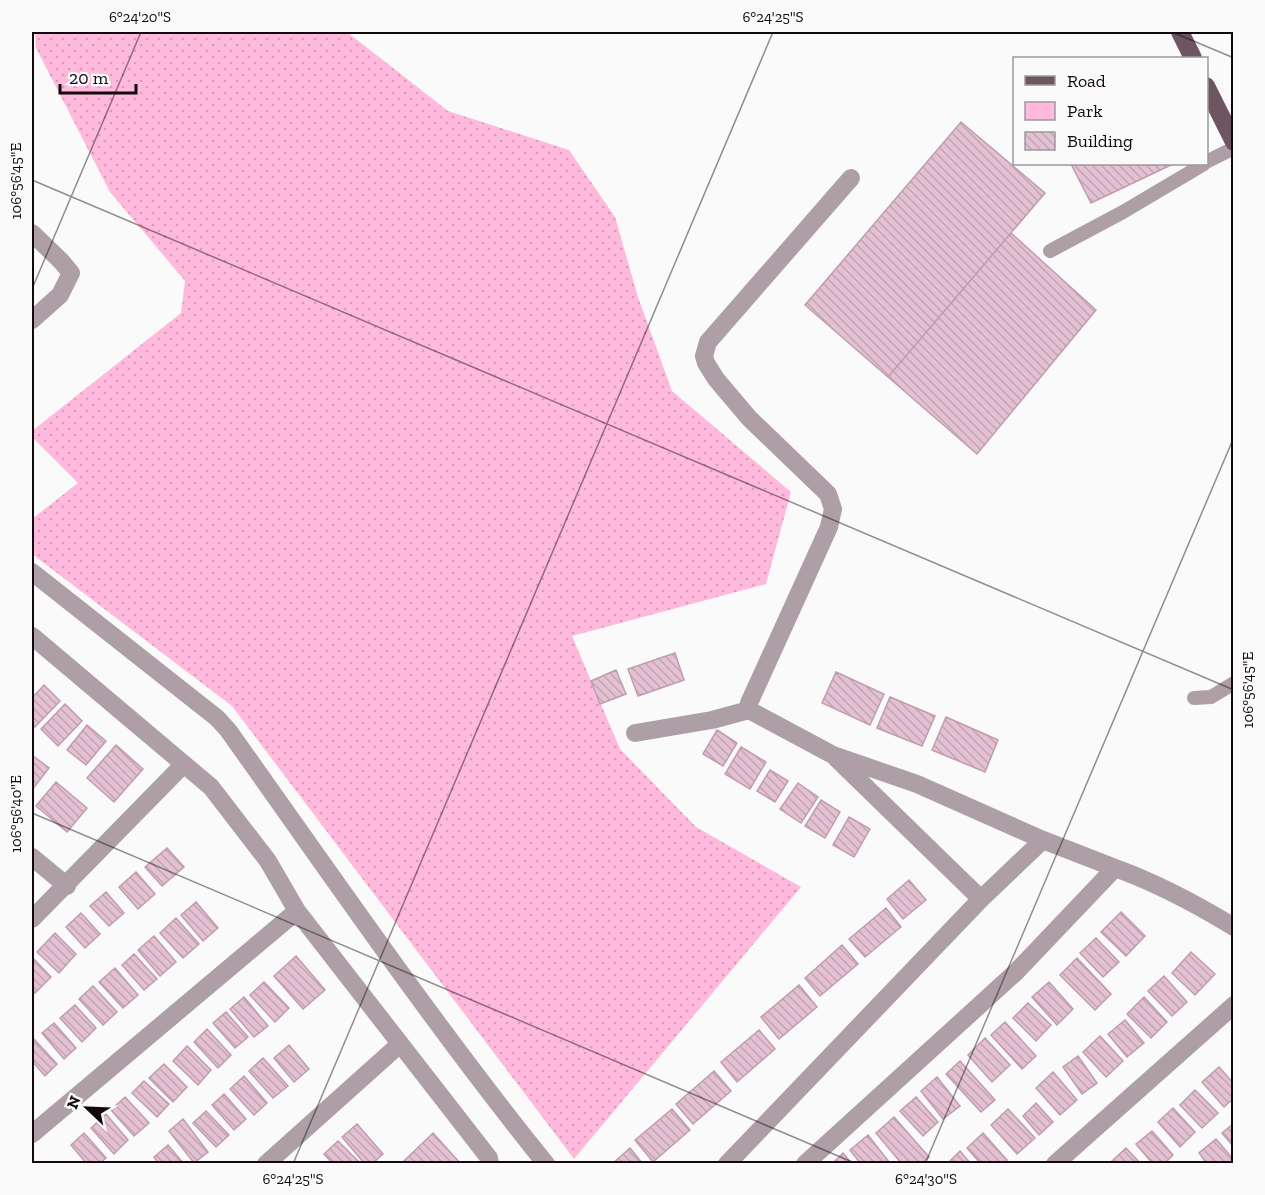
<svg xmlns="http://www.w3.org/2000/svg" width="1265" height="1195" font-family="'Zilla Slab',serif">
<defs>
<pattern id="green-dots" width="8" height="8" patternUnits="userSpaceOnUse" patternTransform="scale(1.5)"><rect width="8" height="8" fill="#feb9dd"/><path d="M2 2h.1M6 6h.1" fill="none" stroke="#d99ebc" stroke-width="1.8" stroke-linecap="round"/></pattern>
<pattern id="building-back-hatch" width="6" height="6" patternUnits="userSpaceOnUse" patternTransform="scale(1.5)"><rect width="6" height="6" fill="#e4c1d2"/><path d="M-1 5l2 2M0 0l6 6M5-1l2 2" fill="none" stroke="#c3a4b3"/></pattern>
</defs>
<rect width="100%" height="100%" fill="#fafafa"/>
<path fill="url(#green-dots)" d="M35,32h312l101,79 121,39 46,67 23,80 34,94 119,101 -25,92 -194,52 48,113 76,78 105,60 -227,272 -342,-453 -200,-152v-35l46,-36 -46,-46v-6l149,-118 4,-32 -75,-89 -74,-144z"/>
<path fill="url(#building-back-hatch)" stroke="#bf9dae" stroke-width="1.5" d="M961,122l84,71 -157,184 -83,-72z
M1071,164h102l-82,39z
M1011,233l85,77 -119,144 -89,-77z
M675,653l9,27 -46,16 -10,-27z
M616,670l10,24 -26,10 -9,-23z
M836,672l48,22 -14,31 -48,-22z
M44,685l16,16 -25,26 -3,-3v-26z
M890,697l45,19 -13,30 -45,-18z
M65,704l17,17 -24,25 -17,-17z
M946,717l52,23 -13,32 -53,-22z
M87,725l19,16 -20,24 -19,-15z
M717,730l20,13 -14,23 -20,-12z
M116,745l27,24 -29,33 -27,-24z
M741,747l25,15 -16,27 -25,-15z
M32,755l17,13 -17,22z
M770,770l18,11 -13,21 -18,-11z
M56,782l31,26 -20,24 -31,-26z
M798,783l20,14 -17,26 -21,-14z
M821,800l19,12 -15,26 -20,-12z
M849,817l21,12 -16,28 -21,-12z
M167,848l17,19 -22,19 -17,-19z
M136,872l19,22 -17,15 -19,-22z
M909,880l17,20 -23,19 -16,-20z
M106,892l18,21 -15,13 -19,-20z
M196,902l22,26 -15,13 -22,-26z
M886,908l15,19 -36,30 -16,-18z
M1121,912l24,24 -19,20 -25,-24z
M81,913l19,21 -15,14 -19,-21z
M176,918l23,26 -16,14 -23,-25z
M55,933l21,21 -17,19 -22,-21z
M154,936l22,26 -16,14 -22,-26z
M1096,938l23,24 -16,15 -23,-24z
M842,945l16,19 -38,32 -15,-18z
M1191,952l24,22 -20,21 -23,-22z
M134,954l23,25 -13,11 -22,-25z
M296,956l29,34 -22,19 -29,-33z
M32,957l19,20 -16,16 -3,-4z
M1077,958l34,36 -16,16 -35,-35z
M115,968l23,27 -15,13 -24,-26z
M1164,976l23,26 -15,14 -24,-25z
M264,982l25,26 -14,14 -25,-27z
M1049,982l24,27 -16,16 -25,-28z
M799,985l18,22 -38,32 -18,-22z
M93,986l24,26 -14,13 -24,-26z
M244,997l24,29 -14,11 -24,-28z
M1144,997l23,25 -16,16 -24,-24z
M1028,1003l23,22 -15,16 -23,-23z
M75,1005l21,23 -14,14 -22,-24z
M226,1012l22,25 -13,11 -22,-25z
M1125,1020l19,23 -17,14 -19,-23z
M1005,1022l31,34 -14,13 -31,-34z
M54,1023l22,25 -12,11 -22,-26z
M207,1029l24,26 -13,13 -24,-26z
M759,1030l16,19 -38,33 -16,-20z
M1100,1036l23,25 -17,16 -23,-25z
M33,1038l24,26 -12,12 -13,-15z
M985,1038l25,27 -18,17 -24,-27z
M289,1045l20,24 -15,13 -20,-24z
M187,1046l24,24 -13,15 -25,-24z
M1078,1056l19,27 -15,11 -19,-27z
M263,1058l25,28 -15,12 -24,-27z
M960,1061l35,39 -14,12 -35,-38z
M164,1064l23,23 -14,15 -24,-24z
M1219,1067l15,17v14l-10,9 -22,-25z
M714,1071l17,20 -38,33 -17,-20z
M1053,1072l24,28 -17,15 -24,-27z
M244,1076l23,27 -13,12 -24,-26z
M937,1077l23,29 -17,13 -22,-28z
M144,1081l25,23 -12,13 -25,-24z
M1195,1090l23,23 -16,15 -22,-23z
M224,1094l22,25 -12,11 -22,-25z
M125,1097l24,26 -15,13 -23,-26z
M916,1097l22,25 -15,14 -23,-25z
M1036,1103l17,19 -14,13 -16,-19z
M1173,1108l22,24 -15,15 -22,-25z
M672,1109l18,21 -37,32 -18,-22z
M1008,1109l27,29 -18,16 -26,-29z
M206,1111l23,24 -13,12 -23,-24z
M106,1114l22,26 -14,14 -23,-26z
M894,1117l35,40 -8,7h-19l-26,-31z
M183,1119l25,33 -14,11 -25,-32z
M1234,1123v24l-12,-14z
M357,1124l26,30 -11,10h-7l-23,-27z
M1152,1131l21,24 -9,9h-11l-17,-20z
M84,1133l22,25 -7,6h-12l-16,-19z
M433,1133l28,31h-57l-1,-2z
M983,1133l24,27 -4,4h-22l-14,-16z
M868,1135l21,27 -2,2h-26l-11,-14z
M1216,1139l18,21v4h-27l-8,-11z
M338,1141l23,23h-28l-9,-10z
M168,1145l16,19h-25l-5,-7z
M630,1148l13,16h-31z
M1126,1148l15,16h-26l-3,-3z
M960,1151l11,13h-24z
M843,1153l9,11h-20z"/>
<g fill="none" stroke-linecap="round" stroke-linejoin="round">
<path stroke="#ae9fa6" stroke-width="14" d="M1206,162l28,-14
M1050,251l73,-39 81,-48
M1194,698l17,-1 23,-14"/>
<path stroke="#ae9fa6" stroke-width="18" d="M32,233l29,28 10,12 -11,22 -28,25
M32,572l185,146 11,12c104,146 205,294 318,434
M32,636l179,151 57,74 29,50 192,247 1,6
M749,710v-7l80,-176 4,-18 -5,-15 -79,-76 -33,-39 -10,-16 -2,-7 4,-14 143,-164
M635,733l77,-13 37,-10 84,45 84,29 126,56 72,28
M836,758l145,141
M32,857l35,29
M32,919l152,-155
M32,1134l265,-223
M266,1164l134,-120
M727,1164l254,-265 62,-59
M805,1164l211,-192 99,-104c42,15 81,36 119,59
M1055,1164l179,-159"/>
<path stroke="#6e5562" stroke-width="18" d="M1180,32l13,26
M1206,86l28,56"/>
</g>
<path fill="none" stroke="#12080d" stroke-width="1.5" stroke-opacity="0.45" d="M1172,32l62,26M32,180l1202,510M32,289l109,-257M32,813l825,351M293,1164l480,-1132M925,1164l309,-727"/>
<rect width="1265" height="1195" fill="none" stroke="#fafafa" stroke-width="66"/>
<rect x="1013" y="57" width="195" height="108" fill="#fafafa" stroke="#9d999b" stroke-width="1.5"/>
<rect x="1025" y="76" width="30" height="9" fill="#6e5562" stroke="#9d999b" stroke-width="1.5"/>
<text x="1067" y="87" font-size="18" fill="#12080d">Road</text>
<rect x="1025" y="102" width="30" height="18" fill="#feb9dd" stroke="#9d999b" stroke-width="1.5"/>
<text x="1067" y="117" font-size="18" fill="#12080d">Park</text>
<rect x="1025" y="132" width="30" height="18" fill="url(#building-back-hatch)" stroke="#9d999b" stroke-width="1.5"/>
<text x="1067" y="147" font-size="18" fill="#12080d">Building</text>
<g transform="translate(87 1108) rotate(293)" stroke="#fafafa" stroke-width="4.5" paint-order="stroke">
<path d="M0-4.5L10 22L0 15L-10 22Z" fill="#12080d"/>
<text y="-9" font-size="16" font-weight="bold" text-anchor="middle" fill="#12080d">N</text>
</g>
<path d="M60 84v9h76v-9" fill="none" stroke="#12080d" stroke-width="3"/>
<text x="69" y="84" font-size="18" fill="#12080d" stroke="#fafafa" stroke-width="4.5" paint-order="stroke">20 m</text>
<rect x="33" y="33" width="1199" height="1129" fill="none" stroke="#12080d" stroke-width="2"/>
<g font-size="15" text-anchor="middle" fill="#12080d">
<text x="140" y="22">6°24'20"S</text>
<text x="773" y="22">6°24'25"S</text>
<text transform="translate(16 181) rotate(-90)" y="5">106°56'45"E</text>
<text transform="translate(1248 690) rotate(-90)" y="5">106°56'45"E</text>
<text transform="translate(16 814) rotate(-90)" y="5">106°56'40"E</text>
<text x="293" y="1184">6°24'25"S</text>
<text x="926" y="1184">6°24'30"S</text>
</g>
</svg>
